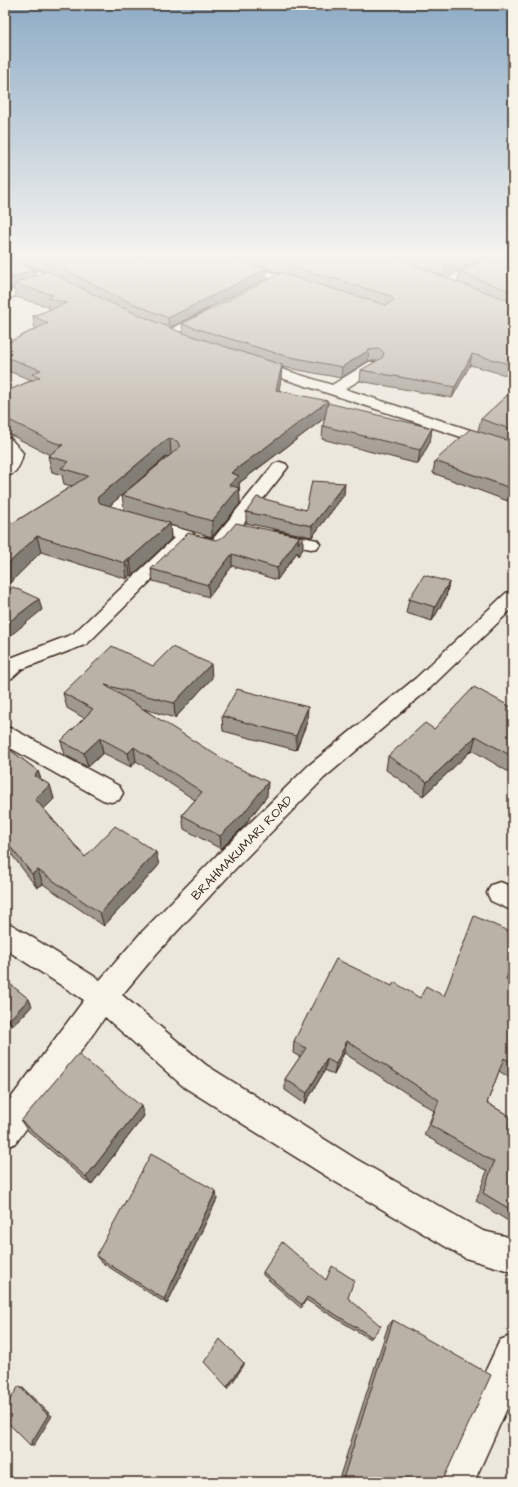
<svg xmlns="http://www.w3.org/2000/svg" width="518" height="1487" font-family="'Architects Daughter',sans-serif">
<rect width="100%" height="100%" fill="#ece7dc"/>
<filter id="ink" filterUnits="userSpaceOnUse"><feTurbulence type="fractalNoise" baseFrequency=".025" numOctaves="2"/><feDisplacementMap in="SourceGraphic" scale="8" xChannelSelector="R" yChannelSelector="G"/><feConvolveMatrix kernelMatrix="1 2 1 2 8 2 1 2 1" color-interpolation-filters="sRGB"/></filter>
<g filter="url(#ink)">
<g fill="none" stroke-linecap="round" stroke-linejoin="round">
<defs>
<path id="street" d="M205,257h17l85,26 2,2 -2,2h-8l-93,-28z
M5,258l50,19 18,10 -6,3 -18,-8 -2,2 -42,16v-7l36,-14 -36,-14z
M487,258l26,5v6l-25,-4 -40,20 -4,1 -6,-3z
M209,310l4,1 2,3 -2,3 -40,21 -4,1 -6,-4 2,-3z
M253,360l79,25 37,-23h10l2,3 -2,3 -34,21 168,55v10l-265,-87 -2,-3 2,-3z
M5,437l5,1 13,15c-2,11 -6,21 -18,24l2,-24 -2,-2z
M280,462l6,2 2,3 -65,83c-8,2 -22,-1 -27,-8l3,-4 6,-1 8,2 61,-75z
M145,478l6,2 2,3 -2,3 -30,26 71,20 3,4 -3,4 -105,104 -65,25 -10,9 -7,2v-18l3,-3 65,-25 101,-96 -71,-20 -2,-4 38,-34z
M274,531l43,9 3,4 -3,4 -6,1 -43,-9 -3,-4 3,-4z
M513,591v17l-83,80 -106,90 -89,91 -78,84 -35,42 84,70 150,94 127,72 30,7v34l-48,-14 -131,-77 -150,-94 -79,-70 -89,126 -11,5v-42l79,-106 -79,-51v-27l9,4 86,54 39,-45 78,-80 91,-89 108,-88 90,-85z
M5,727l8,2 106,57 4,7 -4,7 -8,2 -8,-2 -98,-55z
M500,882l13,5v24l-22,-10 -4,-8 4,-8z
M513,1335v60l-39,87h-40l66,-142z"/>
</defs>
<use href="#street" stroke="#3b2a1e" stroke-width="3"/>
<use href="#street" fill="#f7f3e8" fill-rule="evenodd"/>
</g>
<path fill="#a09990" stroke="#3b2a1e" fill-rule="evenodd" d="M5,257l31,18 10,-3 -39,-15h220l39,22 -96,49 13,5 -1,-9 158,-33 -112,-34h257l-41,19 -28,-10 25,10 32,12 -15,-6 1,-10 30,-15h24v120l-43,-12 -18,33 -92,-17 1,-11 16,-9h-9l-27,17 -59,-11 -1,12 -2,11 48,15 105,23 -2,14 -12,22 -96,-25 1,-13 2,-8 -86,65 1,21 -28,33 -42,-12 1,14 -39,37 -2,-1 -3,4 -86,-27 -33,33 -3,-1v-65l8,4 59,-37 -8,-2 -2,-9 -10,-3 -4,-16 2,-1 -45,-23v-40l27,-12 -27,-10v-26l30,-15 -2,-13 16,-6v-3l-33,-10 -2,-9 -9,3zM169,456l-47,39 2,15 -15,-4 57,-49z
M513,390v113l-80,-30 2,-12 43,-30 3,-12z
M344,495l-32,42 -66,-14v-11l60,-2z
M216,540l87,9 -5,7v-5l-21,29 -45,-14 -23,31 -56,-16 -2,-12z
M449,582l-3,15 -14,24 -26,-8 3,-14z
M153,666l59,12 -37,40 -31,-9 123,87 -24,31 -22,22 -37,-20 -2,-14 13,-15 -59,-39 -5,6 -28,-14 -15,14 -23,-12 -4,-14 23,-23 -17,-10 -4,-15z
M513,708v65l-1,1 -40,-24 -49,46 -37,-26 2,-14 46,-27z
M222,716l85,6 -11,28 -73,-19z
M5,746l33,25 3,9 9,5 4,14 -10,10 41,48 74,8 -55,61 -61,-42 -6,4 -28,-37 -4,4z
M506,979l7,4v97l-14,-9 -12,32 26,15v106l-37,-23 11,-30 -63,-36 10,-24 -90,-58 -10,22 -9,-5 -20,34 -20,-14v-11l15,-22 -7,-4 1,-12 98,-55 28,12 24,-2z
M5,980l27,26 -19,20 -8,-7z
M144,1116l-53,69 -64,-55 -6,-9z
M217,1199l-50,105 -66,-42 -5,-6z
M263,1272l85,26 24,39 -2,2 -64,-39 -5,8 -38,-33z
M393,1320l49,162h-104l50,-156z"/>
<path fill="#827d75" stroke="#3b2a1e" d="M465,257h20l-41,19 2,-10z
M35,269l2,10 -23,5v4l-9,3v-11z
M266,269v10l-97,49 -1,-10z
M369,350l-1,11 -27,17 1,-11z
M472,354l-2,11 -18,33 3,-11z
M282,365l-1,14 -5,26v-15z
M328,401l-1,15 -88,67 1,21 -28,33v-16l17,-36 2,-12z
M432,428l-2,14 -12,22 2,-14z
M170,439l1,16 -5,2 -66,57 -3,-16 68,-57z
M345,483l-1,12 -32,42v-11z
M170,523l1,16 -39,37 -2,-17z
M37,536l4,16 -33,33 -3,-12v-6z
M299,537h4v12l-5,7v-5l-21,29v-12z
M232,554v12l-23,31 -1,-12z
M128,559l2,16 -3,4 -2,-16z
M449,582l-3,15 -14,24 3,-14z
M39,599l3,11 -37,30v-15z
M211,664l1,14 -37,40 -1,-15z
M308,707l-1,15 -11,28v-14z
M476,736l-4,14 -49,46 4,-14z
M100,738l3,15 -15,14 -4,-14z
M134,747l2,14 -5,6 -3,-14z
M38,771l5,14 -8,-9z
M268,782l-1,14 -24,31 -22,22 -1,-13z
M50,785l4,14 -14,14 -5,-14z
M5,842l4,9 -4,4z
M156,852l3,13 -55,61 -4,-13z
M38,870l5,14 -6,4 -5,-14z
M29,999l3,7 -19,20 -4,-6z
M347,1041l-3,12 -10,22 2,-11z
M327,1059l-2,11 -20,34 2,-11z
M141,1106l3,10 -53,69 -5,-8z
M216,1191l1,8 -50,105 -3,-5z
M244,1363v2l-16,24 -1,-2z
M19,1386l4,2 29,28 -18,29h-4z"/>
<path fill="#bab2a7" stroke="#3b2a1e" d="M5,257l30,12 -30,11z
M32,257h195l39,12 -98,49 -48,-20 -66,-33z
M261,257h135l45,19 72,26v63l-41,-11 -17,33 -94,-17 21,-12 2,-5 -4,-4 -11,1 -27,17 -57,-11 -103,-32 99,-51 105,32 8,-5 -3,-4z
M422,257h43l-19,9z
M489,257h7l17,3v32l-54,-20z
M48,271l63,32 69,29 102,33 -6,25 52,11 -97,72 8,3 -10,9 10,3 -27,33 -90,-26 58,-48 -3,-6 -7,-2 -5,2 -68,57 3,5 70,20 -40,36h-2l-3,4 -88,-27 -32,31v-48l8,4 75,-47 -27,-8 8,-6 -21,-6 15,-11 -10,-3 -48,-24v-26l35,-15 -8,-3 9,-4 -36,-13v-13l43,-21 -15,-7 34,-13 -20,-5 6,-3 -39,-11z
M513,390v40l-32,-11z
M328,403l104,25 -12,22 -97,-24z
M470,429l43,13v47l-78,-28z
M312,481l33,2 -33,43 -66,-14 11,-15 49,13z
M236,523l67,14 -5,7 1,-7 -22,31 -45,-14 -24,31 -57,-16 37,-36 28,7 9,-4z
M424,575l25,7 -14,25 -26,-8z
M13,587l26,12 -34,26v-32z
M112,646l41,20 19,-19 39,17 -37,39 -69,-18 127,80 36,17 -25,32 -23,22 -38,-21 20,-23 -68,-45 -6,6 -28,-15 -16,15 -23,-12 32,-32 -30,-16z
M474,687l39,21v49l-37,-21 -49,46 -39,-26 37,-33 9,6z
M237,689l71,18 -12,29 -74,-20z
M5,746l33,25 -3,5 15,9 -15,14 50,58 30,-31 41,26 -56,61 -62,-43 -6,4 -27,-34z
M474,916l39,17v26l-7,20 7,4v81l-9,-6 -17,45 26,15v93l-30,-18 11,-31 -64,-37 9,-25 -92,-59 -11,23 -9,-5 -20,34 -22,-14 21,-31 -12,-7 42,-82 56,27 2,-4 26,16 6,-12 18,10z
M5,980l24,19 -20,21 -4,-4z
M78,1054l63,52 -55,71 -65,-56z
M151,1154l65,37 -52,108 -68,-43z
M282,1242l44,38 6,-14 22,14 -6,18 33,28 -9,11 -65,-40 -5,8 -39,-33z
M393,1320l98,55 -49,107h-100z
M220,1339l24,24 -17,24 -23,-25z
M19,1386l29,29 -18,30 -25,-25v-13z"/>
</g>
<linearGradient id="sky" x2="0" y2="1"><stop stop-color="#8eacc6"/><stop offset="0.55" stop-color="#f6f4ef"/><stop offset="1" stop-color="#f6f4ef" stop-opacity="0"/></linearGradient>
<rect width="518" height="465" fill="url(#sky)"/>
<g text-anchor="middle" dominant-baseline="central" stroke-width="3" stroke-linejoin="round" paint-order="stroke">
<g font-size="13" fill="#3b2a1e" stroke="#f7f3e8">
<text transform="translate(242 848) rotate(-46)">BRAHMAKUMARI ROAD</text>
</g>
</g>
<rect width="518" height="1487" fill="none" stroke="#f7f3e8" stroke-width="20"/>
<rect x="10" y="10" width="498" height="1467" fill="none" stroke="#3b2a1e" stroke-width="1.5" filter="url(#ink)"/>
</svg>
